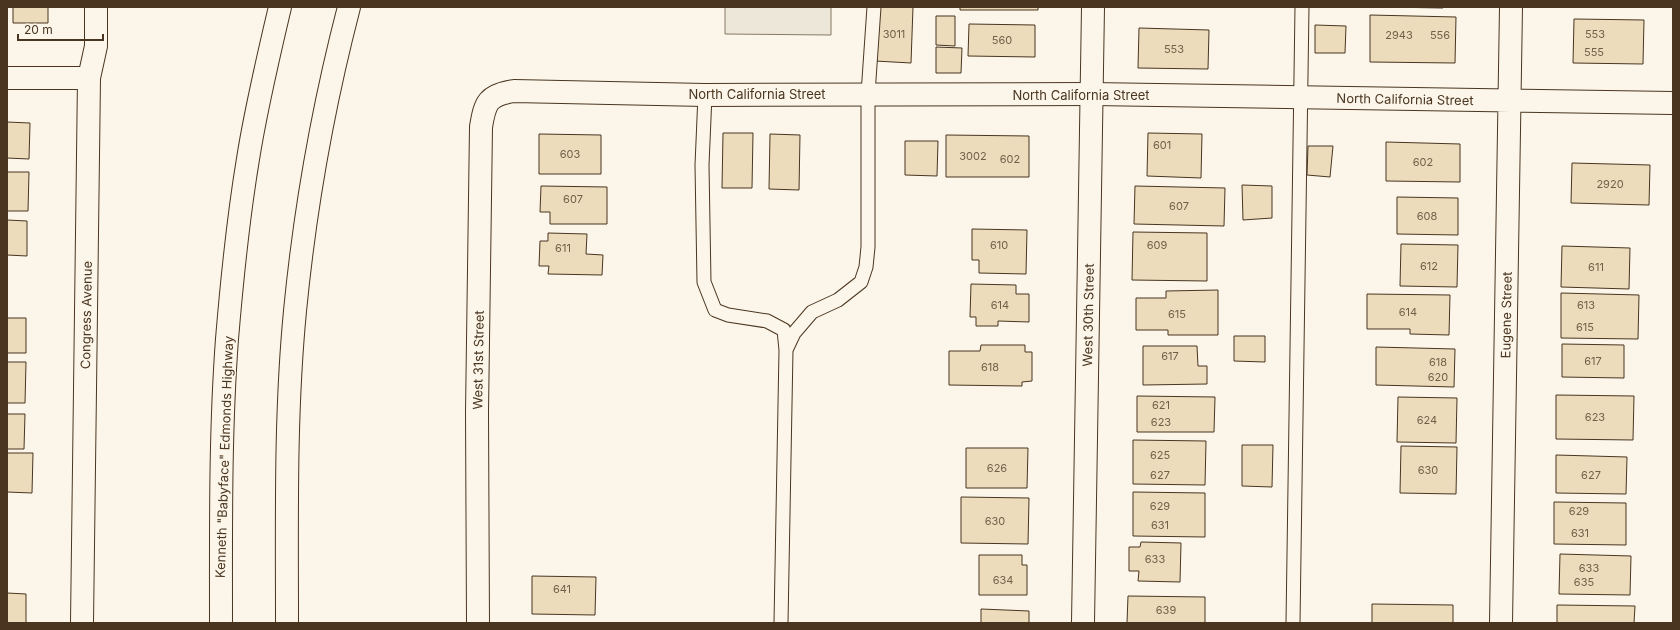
<svg xmlns="http://www.w3.org/2000/svg" width="1680" height="630" font-family="Inter,sans-serif">
<rect width="100%" height="100%" fill="#fbf6e9"/>
<path fill="#ede7d9" stroke="#887966" d="M725,7h106v28l-106,-1z"/>
<path fill="#ecdcbc" stroke="#4a3520" d="M13,7h35v16h-35z
M877,7h36l-2,56 -36,-2z
M960,7h78v3h-78z
M1386,7h57v1z
M1370,15l86,2 -1,46 -85,-1z
M936,16h19v30l-19,-1z
M1574,19l70,1 -1,44 -70,-1z
M969,24l66,1v32l-67,-1z
M1315,25l31,1 -1,27h-30z
M1139,28l70,2 -1,39 -70,-1z
M936,47l26,1 -1,25h-25z
M7,122l23,1 -1,36 -22,-1z
M723,133h30l-1,55h-30z
M1148,133l54,1 -1,44 -54,-2z
M539,134l62,1v39h-62z
M770,134l30,1 -1,55 -30,-1z
M946,135l83,1v41h-83z
M905,141h33l-1,35 -32,-1z
M1386,142l74,2v38l-74,-1z
M1308,146h25l-3,31 -23,-2z
M1572,163l78,2 -1,40 -78,-2z
M7,172h22l-1,39h-21z
M1242,185l30,1v32l-29,2z
M541,186l66,1v37h-57v-12h-10z
M1135,186l90,2 -1,38 -90,-2z
M1397,197l61,1v37l-61,-1z
M7,220l20,1v35l-20,-1z
M972,229l55,1 -1,44 -47,-1v-13h-7z
M1133,232l74,1v48l-75,-1z
M548,233l39,1 -1,20 17,1 -1,20 -54,-1 1,-8h-10l1,-25h8z
M1401,244l57,1 -1,42 -57,-1z
M1562,246l68,2 -1,41 -68,-2z
M971,284l45,1v9h13v28l-31,-1v5h-22v-9h-6z
M1218,290v45h-50v-5h-32v-32h30v-7z
M1561,293l78,2 -1,44 -77,-1z
M1367,294l83,1 -1,40 -39,-1v-5h-43z
M7,318h19v35h-19z
M1234,336h31v26l-31,-1z
M1562,344l62,1v33l-62,-1z
M981,345h44v7h7v29l-10,1v4l-73,-1v-34h31z
M1143,346h54l1,20h9v18l-64,1z
M1376,347l79,2 -1,38 -78,-2z
M7,362h19l-1,41h-18z
M1556,395l78,1 -1,44 -77,-1z
M1137,396l78,1 -1,35h-77z
M1398,397l59,1 -1,45 -59,-1z
M7,414h18l-1,35h-17z
M1133,440l73,1 -1,44 -72,-1z
M1242,445h31l-1,42 -30,-1z
M1401,446l56,1 -1,47 -56,-1z
M966,448h62l-1,40h-61z
M7,453h26l-1,40 -25,-1z
M1556,455l71,2 -1,37 -70,-1z
M1133,492l72,1v44l-72,-1z
M961,497l68,1 -1,46 -67,-1z
M1554,502l72,1v42l-72,-1z
M1141,542l40,1 -1,39 -42,-1 1,-10h-10v-24h11z
M1560,554l71,2 -1,39 -71,-1z
M979,555h43v10h5v30h-48z
M532,576l64,1 -1,38 -63,-1z
M7,593l19,1v29h-19z
M1128,596l77,1v26h-78z
M1372,604l81,1v18h-81z
M1557,605l78,1 -1,17h-77z
M981,609l48,2v12h-48z"/>
<g fill="none" stroke-linecap="round" stroke-linejoin="round">
<defs>
<path id="lane" d="M705,95l-3,70 2,117 11,28 13,5 39,6 17,9 2,20
M781,623l5,-273 8,-17 18,-21 26,-12 23,-18 5,-15 2,-20v-153l6,-87
M1293,623l9,-616"/>
<path id="street" d="M7,78h82
M82,623l7,-545 7,-32v-39
M478,623l-1,-211 4,-285c4,-25 7,-32 33,-36l191,4 387,-1 581,9
M1501,623l10,-616"/>
<path id="secondary" d="M1083,623l10,-616"/>
<path id="highway" d="M221,623c0,-94 -1,-190 6,-284 5,-60 11,-120 21,-180 8,-51 20,-101 32,-152
M287,623c0,-104 -2,-208 8,-312 10,-103 28,-204 54,-304"/>
</defs>
<use href="#lane" stroke="#4a3520" stroke-width="15"/>
<use href="#street" stroke="#4a3520" stroke-width="24"/>
<use href="#secondary" stroke="#4a3520" stroke-width="24"/>
<use href="#highway" stroke="#4a3520" stroke-width="24"/>
<use href="#lane" stroke="#fbf6e9" stroke-width="13"/>
<use href="#street" stroke="#fbf6e9" stroke-width="22"/>
<use href="#secondary" stroke="#fbf6e9" stroke-width="22"/>
<use href="#highway" stroke="#fbf6e9" stroke-width="22"/>
</g>
<g text-anchor="middle" dominant-baseline="central" stroke-width="3" stroke-linejoin="round" paint-order="stroke">
<g font-size="11" fill="#725f47">
<text x="894" y="34">3011</text>
<text x="1595" y="34">553</text>
<text x="1399" y="35">2943</text>
<text x="1440" y="35">556</text>
<text x="1002" y="40">560</text>
<text x="1174" y="49">553</text>
<text x="1594" y="52">555</text>
<text x="1162" y="145">601</text>
<text x="570" y="154">603</text>
<text x="973" y="156">3002</text>
<text x="1010" y="159">602</text>
<text x="1423" y="162">602</text>
<text x="1610" y="184">2920</text>
<text x="573" y="199">607</text>
<text x="1179" y="206">607</text>
<text x="1427" y="216">608</text>
<text x="999" y="245">610</text>
<text x="1157" y="245">609</text>
<text x="563" y="248">611</text>
<text x="1429" y="266">612</text>
<text x="1596" y="267">611</text>
<text x="1000" y="305">614</text>
<text x="1586" y="305">613</text>
<text x="1408" y="312">614</text>
<text x="1177" y="314">615</text>
<text x="1585" y="327">615</text>
<text x="1170" y="356">617</text>
<text x="1593" y="361">617</text>
<text x="1438" y="362">618</text>
<text x="990" y="367">618</text>
<text x="1438" y="377">620</text>
<text x="1161" y="405">621</text>
<text x="1595" y="417">623</text>
<text x="1427" y="420">624</text>
<text x="1161" y="422">623</text>
<text x="1160" y="455">625</text>
<text x="997" y="468">626</text>
<text x="1428" y="470">630</text>
<text x="1160" y="475">627</text>
<text x="1591" y="475">627</text>
<text x="1160" y="506">629</text>
<text x="1579" y="511">629</text>
<text x="995" y="521">630</text>
<text x="1160" y="525">631</text>
<text x="1580" y="533">631</text>
<text x="1155" y="559">633</text>
<text x="1589" y="568">633</text>
<text x="1003" y="580">634</text>
<text x="1584" y="582">635</text>
<text x="562" y="589">641</text>
<text x="1166" y="610">639</text>
</g>
<g font-size="13" fill="#4a3520" stroke="#fbf6e9">
<text x="757" y="94">North California Street</text>
<text x="1081" y="95">North California Street</text>
<text transform="translate(1405 99) rotate(1)">North California Street</text>
<text transform="translate(86 315) rotate(-89)">Congress Avenue</text>
<text transform="translate(1088 315) rotate(-89)">West 30th Street</text>
<text transform="translate(1506 315) rotate(-89)">Eugene Street</text>
<text transform="translate(478 360) rotate(-89)">West 31st Street</text>
<text transform="translate(224 457) rotate(-88)">Kenneth "Babyface" Edmonds Highway</text>
</g>
</g>
<rect width="1680" height="630" fill="none" stroke="#4a3520" stroke-width="16"/>
<path d="M18 34v6h85v-6" fill="none" stroke="#4a3520" stroke-width="2"/>
<text x="24" y="34" font-size="12" fill="#4a3520" stroke="#fbf6e9" stroke-width="3" paint-order="stroke">20 m</text>
</svg>
